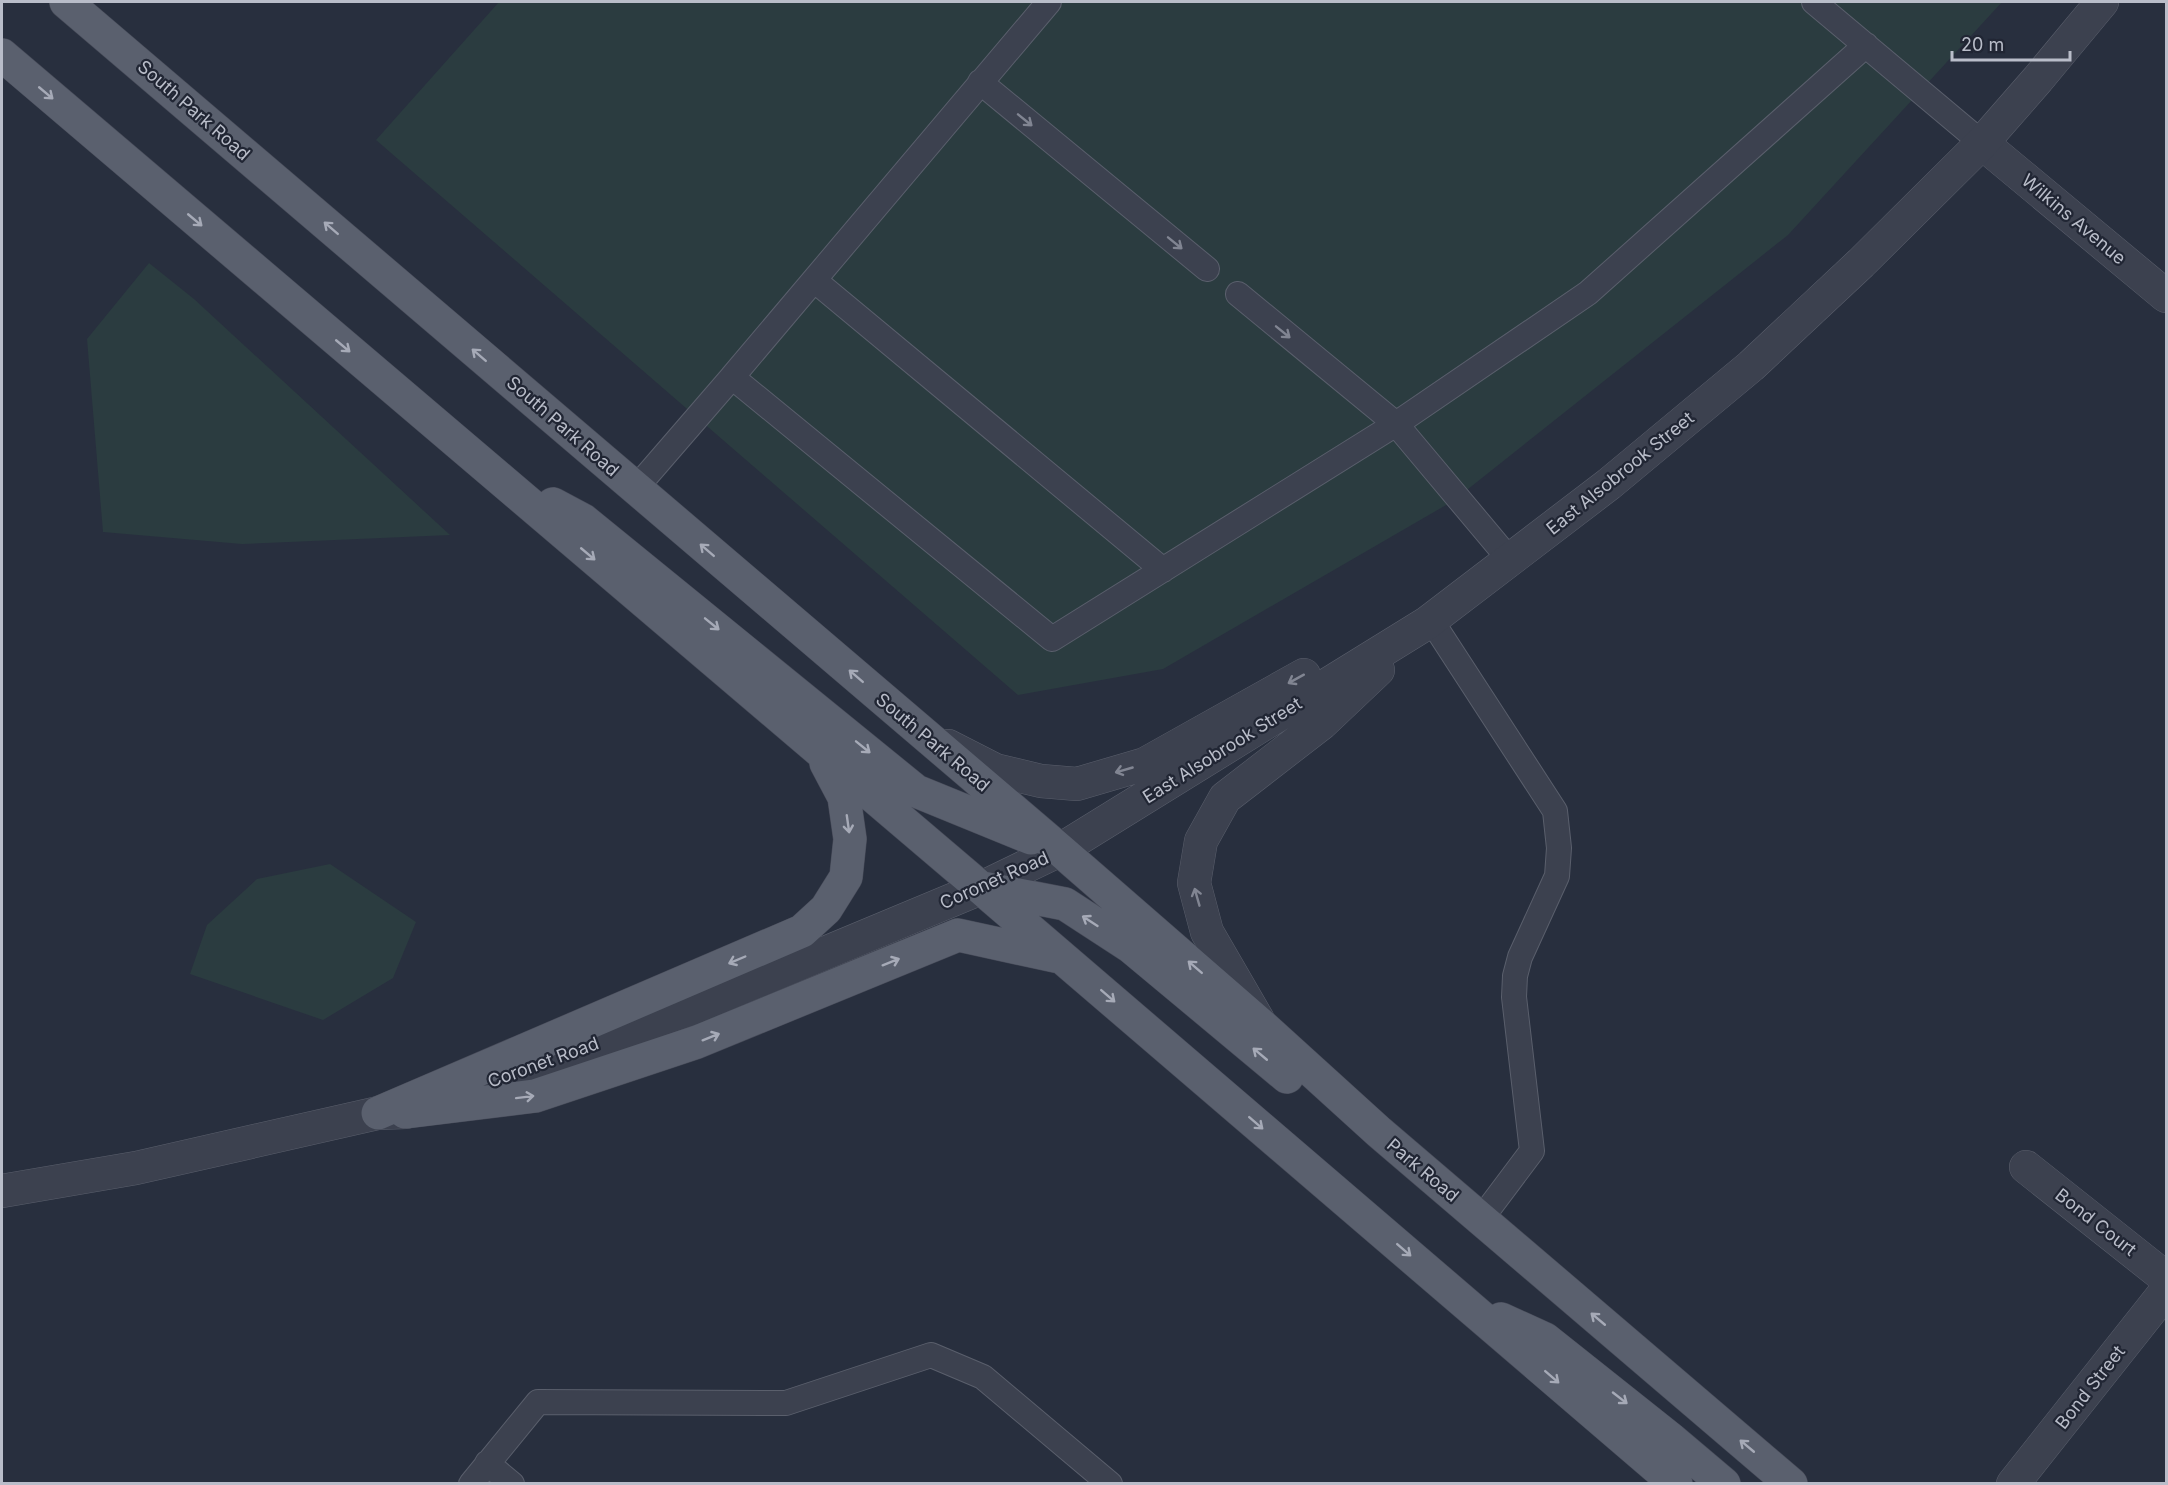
<svg xmlns="http://www.w3.org/2000/svg" width="2168" height="1485" font-family="Inter,sans-serif">
<rect width="100%" height="100%" fill="#282f3e"/>
<path fill="#2b3c40" d="M499,2h1503l-214,233 -335,266 -290,168 -145,26 -642,-555z
M149,263l45,36 256,236 -208,9 -139,-12 -16,-193z
M330,864l86,58 -23,56 -70,42 -133,-46 17,-49 50,-46z"/>
<g fill="none" stroke-linecap="round" stroke-linejoin="round">
<defs>
<path id="service" d="M1049,2l-317,375 320,262 344,-215 192,-131 278,-248
M1814,2l168,141
M980,82l227,187
M814,280l349,290
M1238,294l158,130 114,136
M636,488l96,-111
M1431,620l124,191 4,37 -2,28 -37,81 -5,19 -1,21 18,154 -51,68
M487,1463l25,21
M471,1484l67,-82 248,1 145,-48 52,22 127,107"/>
<path id="minor" d="M1982,143l184,153
M2026,1167l140,111
M2013,1484l153,-193"/>
<path id="tertiary" d="M948,746l47,24 46,11 36,3 68,-20 159,-89
M1258,1020l-51,-88 -13,-49 7,-42 24,-43 97,-75 56,-53
M474,1087l219,-79 288,-120 79,-38 367,-227 182,-139 142,-118 110,-103 121,-120 56,-64 64,-77
M2,1191l134,-23 242,-55 28,-1"/>
<path id="primary" d="M66,2l994,848 200,174 119,108 412,352
M2,55l979,833 695,596
M553,504l30,16 333,271 115,47
M983,888l82,16 66,43 156,130
M405,1112l130,-16 162,-54 261,-107 101,22
M378,1113l424,-182 24,-22 20,-32 4,-38 -6,-42 -18,-34
M1501,1319l44,20 127,101 52,44"/>
</defs>
<use href="#service" stroke="#5a5f6c" stroke-width="26"/>
<use href="#minor" stroke="#5a5f6c" stroke-width="34"/>
<use href="#tertiary" stroke="#5a5f6c" stroke-width="34"/>
<use href="#primary" stroke="#464a58" stroke-width="34"/>
<use href="#service" stroke="#3c414f" stroke-width="24"/>
<use href="#minor" stroke="#3c414f" stroke-width="33"/>
<use href="#tertiary" stroke="#3c414f" stroke-width="33"/>
<use href="#primary" stroke="#5a606e" stroke-width="33"/>
</g>
<defs><path id="oneway-shaft" d="M-6 0H5M1.5-3L5.5 0L1.5 3" fill="none" stroke-width="1.6" stroke-linecap="round" stroke-linejoin="round" transform="scale(1.5)"/></defs>
<g stroke="#a6aab7">
<use href="#oneway-shaft" transform="translate(46 93) rotate(40)"/>
<use href="#oneway-shaft" transform="translate(195 220) rotate(40)"/>
<use href="#oneway-shaft" transform="translate(331 228) rotate(-139)"/>
<use href="#oneway-shaft" transform="translate(343 346) rotate(40)"/>
<use href="#oneway-shaft" transform="translate(479 355) rotate(-139)"/>
<use href="#oneway-shaft" transform="translate(707 550) rotate(-139)"/>
<use href="#oneway-shaft" transform="translate(588 554) rotate(40)"/>
<use href="#oneway-shaft" transform="translate(712 624) rotate(39)"/>
<use href="#oneway-shaft" transform="translate(856 676) rotate(-139)"/>
<use href="#oneway-shaft" transform="translate(863 747) rotate(39)"/>
<use href="#oneway-shaft" transform="translate(848 824) rotate(82)"/>
<use href="#oneway-shaft" transform="translate(1090 921) rotate(-147)"/>
<use href="#oneway-shaft" transform="translate(737 960) rotate(157)"/>
<use href="#oneway-shaft" transform="translate(891 962) rotate(-22)"/>
<use href="#oneway-shaft" transform="translate(1195 967) rotate(-139)"/>
<use href="#oneway-shaft" transform="translate(1108 996) rotate(41)"/>
<use href="#oneway-shaft" transform="translate(711 1037) rotate(-22)"/>
<use href="#oneway-shaft" transform="translate(1260 1054) rotate(-140)"/>
<use href="#oneway-shaft" transform="translate(525 1097) rotate(-7)"/>
<use href="#oneway-shaft" transform="translate(1256 1123) rotate(41)"/>
<use href="#oneway-shaft" transform="translate(1404 1250) rotate(41)"/>
<use href="#oneway-shaft" transform="translate(1598 1319) rotate(-140)"/>
<use href="#oneway-shaft" transform="translate(1552 1377) rotate(41)"/>
<use href="#oneway-shaft" transform="translate(1620 1398) rotate(38)"/>
<use href="#oneway-shaft" transform="translate(1747 1446) rotate(-140)"/>
</g>
<g stroke="#818592">
<use href="#oneway-shaft" transform="translate(1025 120) rotate(39)"/>
<use href="#oneway-shaft" transform="translate(1175 243) rotate(39)"/>
<use href="#oneway-shaft" transform="translate(1283 332) rotate(39)"/>
<use href="#oneway-shaft" transform="translate(1296 679) rotate(151)"/>
<use href="#oneway-shaft" transform="translate(1124 770) rotate(164)"/>
<use href="#oneway-shaft" transform="translate(1197 897) rotate(-106)"/>
</g>
<g text-anchor="middle" dominant-baseline="central" stroke-width="4.5" stroke-linejoin="round" paint-order="stroke">
<g font-size="18" fill="#b9bdc9" stroke="#212634">
<text transform="translate(194 110) rotate(41)">South Park Road</text>
<text transform="translate(2074 219) rotate(40)">Wilkins Avenue</text>
<text transform="translate(563 426) rotate(41)">South Park Road</text>
<text transform="translate(1620 473) rotate(-39)">East Alsobrook Street</text>
<text transform="translate(933 742) rotate(40)">South Park Road</text>
<text transform="translate(1222 750) rotate(-32)">East Alsobrook Street</text>
<text transform="translate(994 880) rotate(-24)">Coronet Road</text>
<text transform="translate(543 1062) rotate(-20)">Coronet Road</text>
<text transform="translate(1423 1170) rotate(40)">Park Road</text>
<text transform="translate(2096 1222) rotate(38)">Bond Court</text>
<text transform="translate(2090 1387) rotate(-52)">Bond Street</text>
</g>
</g>
<rect width="2168" height="1485" fill="none" stroke="#b9bdc9" stroke-width="6"/>
<path d="M1952 51v9h118v-9" fill="none" stroke="#b9bdc9" stroke-width="3"/>
<text x="1961" y="51" font-size="18" fill="#b9bdc9" stroke="#212634" stroke-width="4.5" paint-order="stroke">20 m</text>
</svg>
